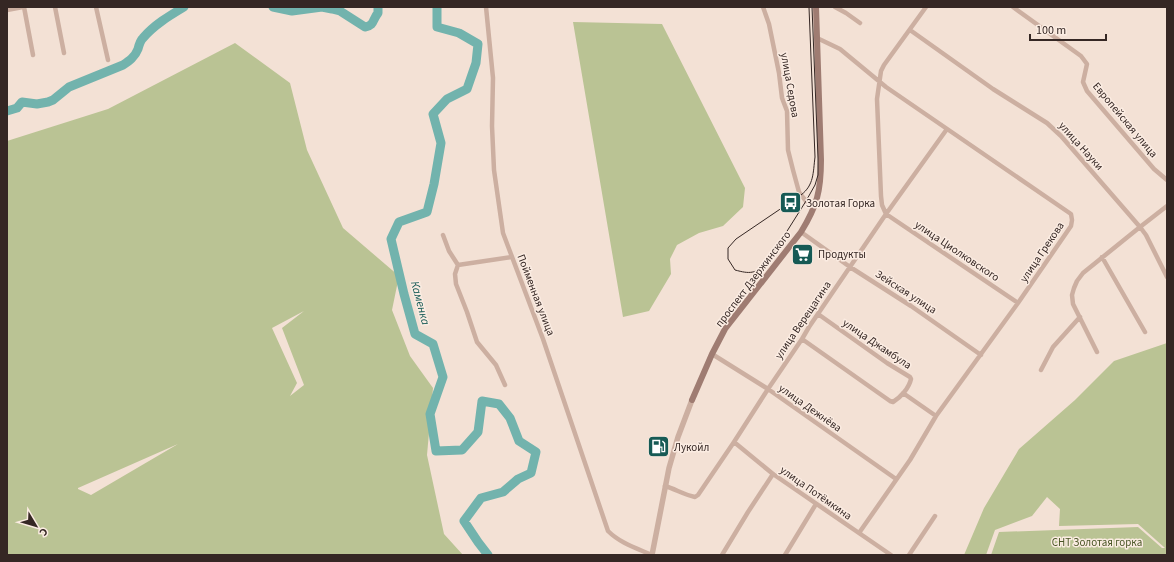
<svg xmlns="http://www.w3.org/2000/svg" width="1174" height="562" font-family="'Source Sans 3',sans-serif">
<rect width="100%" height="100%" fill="#f3e1d5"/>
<path fill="#bac394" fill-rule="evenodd" d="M573,22l89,2 83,164 -2,19 -20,19 -24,7 -22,12 -7,14 1,15 -22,37 -26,6z
M235,43l55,40 17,67 36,78 56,48 -7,34 18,46 23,32 -6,67 17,79 19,21h-456v-414l101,-32zM304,311l-22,17 22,57 -14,11 7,-13 -25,-55zM178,444l-87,51 -13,-6v-1z
M1167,343v212h-176l8,-23 139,-5 24,21h3l-27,-24 -79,2 1,-17 -13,-12 -15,19 -37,14 -9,25h-22l20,-47 35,-59 56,-49 39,-39z"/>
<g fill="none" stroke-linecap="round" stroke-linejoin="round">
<path stroke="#72b3ad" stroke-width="9" d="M273,7l19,4 30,-4 10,2 8,2 25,16c10,-2 7,-7 13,-14v-6
M437,7v20l22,6 19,11 -2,19 -9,26 -20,10 -14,15 8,29 -7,41 -7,28 -28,10 -8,17 13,55 11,40 18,10 10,33 -13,37 6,37 26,-1 16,-18 4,-31 17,3 11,14 9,23 17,11 -5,21 -13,6 -15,13 -22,6 -17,23 14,21 10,13
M7,111l10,-3 5,-6 15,2 11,-2 5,-2 16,-13 54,-22c6,-4 12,-8 15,-16 1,-4 2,-8 5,-11 11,-13 26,-22 41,-31"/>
<path stroke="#ccafa1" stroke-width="4.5" d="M24,7l9,48
M55,7l9,46
M96,7l12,53
M486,7l7,71 -1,48 2,44 9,63 40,106 65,192c12,12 28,17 44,24
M763,7l6,17 10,49 3,25 5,13 1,39 5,20 6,22 2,3 5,6 8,6
M835,7l11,6 14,10
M926,7l-42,58 -3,6 -4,28 4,97 1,9 4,9 132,89
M1013,7l68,49 6,8 -4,18 4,9 67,78 13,11
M7,10l16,-3
M910,30l83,59 54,34 14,13 79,91 6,8 21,42
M817,38l23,11 46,38 185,127 1,6 -1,6 -53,77 -82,113 -26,44 -51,73
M801,232l49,35 61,39 70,49
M443,235l6,16 9,14 -3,9 1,10 11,28 10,30 19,23 9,20
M1102,257l43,75
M458,265l54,-8
M802,339l88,62 3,1c8,-5 16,-14 18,-23l-1,-2 -23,-14 -69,-49
M1097,352l-24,-48 -1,-9 2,-7 3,-7 6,-8 57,-46 27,-21
M712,354l56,35 128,90
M1041,370l12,-23 27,-30
M903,393l33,23
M734,442l39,32 118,81
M665,486c10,3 20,9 30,11l3,-2 36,-53 34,-53 34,-50 7,-12 77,-113 61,-85
M722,555l26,-43 25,-38
M785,555l31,-51
M909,555l26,-39"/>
<path stroke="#ccafa1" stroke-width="5.5" d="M652,555l17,-87 9,-31 14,-37"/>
<path stroke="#9f7c72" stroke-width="6" d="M692,400l20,-46 13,-25 76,-97c16,-26 20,-41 20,-72l-5,-153"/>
<path stroke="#352724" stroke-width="1" d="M809,7l6,150c-2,16 -1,28 -14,38l-65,44 -8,9v11l7,11c15,4 20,4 32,-7l39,-62 9,-16 3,-10v-17l-6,-151"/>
</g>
<defs>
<symbol id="bus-square" viewBox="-11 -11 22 22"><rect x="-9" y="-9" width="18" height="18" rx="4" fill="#165a55" stroke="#fbece2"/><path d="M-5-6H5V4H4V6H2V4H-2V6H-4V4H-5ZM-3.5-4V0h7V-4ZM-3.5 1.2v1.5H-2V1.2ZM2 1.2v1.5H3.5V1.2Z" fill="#fff"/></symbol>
<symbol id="supermarket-square" viewBox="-11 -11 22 22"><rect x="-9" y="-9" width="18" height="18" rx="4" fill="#165a55" stroke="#fbece2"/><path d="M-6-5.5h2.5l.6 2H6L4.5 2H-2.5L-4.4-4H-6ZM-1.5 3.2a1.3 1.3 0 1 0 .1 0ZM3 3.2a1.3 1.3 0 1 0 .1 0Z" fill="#fff"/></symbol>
<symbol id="fuel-square" viewBox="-11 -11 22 22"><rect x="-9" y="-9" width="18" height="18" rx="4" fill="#165a55" stroke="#fbece2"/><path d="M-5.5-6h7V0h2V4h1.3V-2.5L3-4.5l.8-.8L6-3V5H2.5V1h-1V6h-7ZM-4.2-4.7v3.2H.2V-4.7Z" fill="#fff"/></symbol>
</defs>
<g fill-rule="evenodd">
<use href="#bus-square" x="778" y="190" width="25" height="25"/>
<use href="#supermarket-square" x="790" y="242" width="25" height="25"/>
<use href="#fuel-square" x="646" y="434" width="25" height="25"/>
</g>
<g text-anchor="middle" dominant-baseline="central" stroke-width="3" stroke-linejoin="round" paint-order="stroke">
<g font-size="11" fill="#352724" stroke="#fbece2">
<text transform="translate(790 85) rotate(80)">улица Седова</text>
<text transform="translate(1125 120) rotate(50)">Европейская улица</text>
<text transform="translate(1081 146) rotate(48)">улица Науки</text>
<text transform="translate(957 251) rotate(34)">улица Циолковского</text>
<text transform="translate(1042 252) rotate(-56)">улица Грекова</text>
<text transform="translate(753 279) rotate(-53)">проспект Дзержинского</text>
<text transform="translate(906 292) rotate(33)">Зейская улица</text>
<text transform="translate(536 295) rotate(69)">Пойменная улица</text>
<text transform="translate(803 320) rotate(-56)">улица Верещагина</text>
<text transform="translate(877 344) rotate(34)">улица Джамбула</text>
<text transform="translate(810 408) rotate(35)">улица Дежнёва</text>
<text transform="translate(816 493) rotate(35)">улица Потёмкина</text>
</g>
<g font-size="11" fill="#352724" stroke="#fbece2" text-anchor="start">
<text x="806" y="203">Золотая Горка</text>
<text x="818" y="254">Продукты</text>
<text x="674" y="447">Лукойл</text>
</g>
<g font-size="11" fill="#4a5626" stroke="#fbece2">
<text x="1097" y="542">СНТ Золотая горка</text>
</g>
<g font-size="12" font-style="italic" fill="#165a55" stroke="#fbece2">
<text transform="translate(420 303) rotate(75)">Каменка</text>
</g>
</g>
<rect width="1174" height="562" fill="none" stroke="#352724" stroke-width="16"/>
<g transform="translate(36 526) rotate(128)" stroke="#fbece2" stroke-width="3" paint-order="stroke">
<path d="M0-3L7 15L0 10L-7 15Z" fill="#352724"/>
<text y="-6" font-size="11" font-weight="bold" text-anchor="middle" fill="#352724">С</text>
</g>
<path d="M1030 34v6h76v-6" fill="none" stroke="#352724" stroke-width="2"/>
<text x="1036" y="34" font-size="12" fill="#352724" stroke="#fbece2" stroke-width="3" paint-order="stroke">100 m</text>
</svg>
